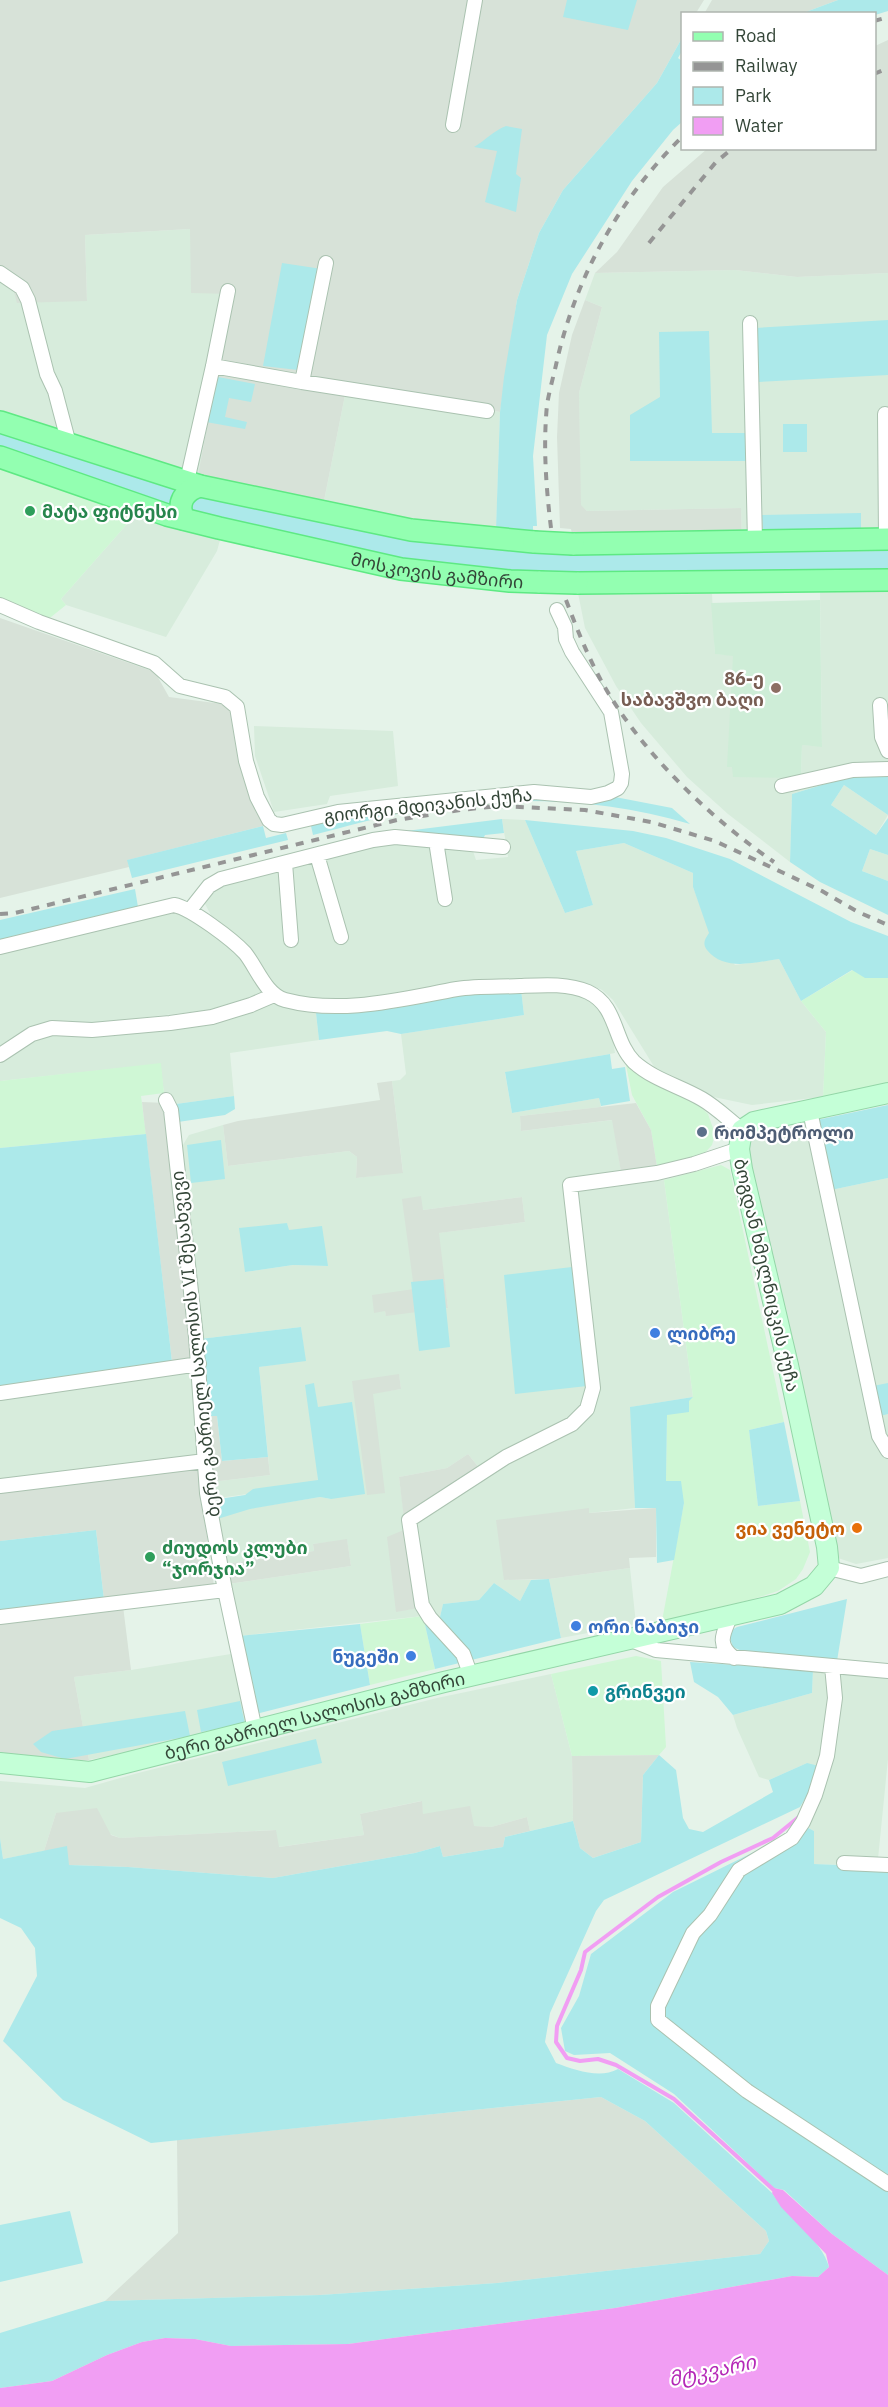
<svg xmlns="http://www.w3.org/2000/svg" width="888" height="2407" font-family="'IBM Plex Sans','Noto Sans Georgian',sans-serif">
<rect width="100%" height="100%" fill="#e5f3e9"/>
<path fill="#d7ecdc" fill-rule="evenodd" d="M190,229l42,64 -35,187 -197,-66v-134l87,20 -2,-65z
M735,270l62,7 91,-4v262l-146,4 -1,-31 -154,3 -7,-6 -1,-112 23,-86 -17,-7 10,-27z
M347,385l153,27 -4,121 -173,-27z
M135,515l85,25 -3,11 -51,86 -100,-32 -5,-6z
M888,590v175l-96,29 -2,68 -62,-48 -41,-37 -46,-54 -25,-37 -31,-58 -7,-35 48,2 86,-1 3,60 18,1v121l68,1 1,-32 20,1 -2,-155z
M254,726l139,5 5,55 -68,10 -3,8 -53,8 -19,-56z
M844,785l44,30 -12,20 -45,-30z
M502,819l23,1 40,93 28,-8 -17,-54 48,-8 69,30v14l17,46 25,32 44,-6 22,42 25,31 -3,65 -71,8 -48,-10 -46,-22 -45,-73 -11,-10 -11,-5 -43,-4 -159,16 -77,5 -33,-10 -66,-73 -9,-17 9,-14 174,-45 85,5 4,12 32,-3z
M870,849l18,6v26l-26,-10z
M156,914h24l33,18 27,22 23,38 -45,17 -88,10 -24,9 166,-27 44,12 3,27 -89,13 4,43 -58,8 -12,-11 -4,-29 -160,17v-128z
M521,989l42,2 28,7 18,21 6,34 -110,20 7,40 87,-15 2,9 -81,9 1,15 92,-11 8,52 -56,8 24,212 -5,15 -16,15 -88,47 -12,-15 -21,14 -48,9 7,52 -10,82 23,-3 4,8 -184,20 -11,-52 123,-18 -4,-26 -34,4 1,7 -90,13 -13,-82 59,-7 -11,-108 46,-7 -4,-33 -101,12 -22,-186 11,-18 34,-10 5,41 121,-15 8,6 -1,21 47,-6 -11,-91 8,-1 6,-6 -5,-40 123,-19zM522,1197l3,25 -87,11 10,75 -62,7 -1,-4 29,-22 9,-79zM287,1223l1,7 40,36 -35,-1 -48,7zM399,1375l2,14 -28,4zM314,1384l17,115 -11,-2 -98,16 -3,-15 99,-14z
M817,1120l14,70 57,-12v380l-32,6 -18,-6 -92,-409 3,-8 9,-5z
M664,1180l29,217 -62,10 4,101 -46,5v-5l-85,72h27l-11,21 -26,-18 -15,17 -36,4 -3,13 -6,-1 -9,-12 -12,-82 179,-115 -17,-215z
M186,1370l6,3 2,8 5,76 -199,24v-86z
M630,1568l6,56 -75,14 -12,-59z
M231,1654l17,73 -159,33 -15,-83 57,-7z
M813,1670l75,8v81l-10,100 -38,6 -26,-1v-33l-15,-8 16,-20 -8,-40 -38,17 -10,-3 -22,-49 -4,-13 79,-22z
M551,1674l21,82 1,65 -43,10 -3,-14 -36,10 -18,-1 -50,-12 -2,-13 -61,13 4,21 -86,12 -3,-17 -155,8 -64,-25 -12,38 -41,8 -3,-21v-57l85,7 53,-15 299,-75z"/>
<path fill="#cff7d5" d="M0,468l135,47 -74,84 5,6 -20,16 -46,-22z
M853,970l13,8h22v107l-65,12 3,-65 -25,-31z
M161,1063l3,30 -23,3 5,38 -146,14v-67z
M626,1065l69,36 13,13 7,20 -3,11 -9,10 -46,12 -6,-37 -19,-35z
M721,1165l9,5 54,252 -35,8 9,76 42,-5 10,51 -7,17 -7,10 -18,12 -28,9 -88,21 22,-118 -18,-22 1,-66 26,-18 -29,-217z
M423,1616l12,53 -65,16 -10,-61z
M636,1656l25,5 5,86 -7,8 -87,1 -21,-82z"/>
<path fill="#d7e2d8" d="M0,0h704l-8,13 -14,1v24l-25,45 -94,107 -24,43 -22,67 -17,112 -153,-27 -24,121 -126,-26 35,-186 -41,-1 -1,-64 -105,6 2,66 -70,2 -4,-15 -13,-8z
M712,0h126l-35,13 -99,1z
M888,40v233l-91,4 -62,-7 -140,3 22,-21 46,-65 44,-38 167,-1 1,-102z
M585,300l17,7 -23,86 2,112 6,6 154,-3 1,31h-169l-2,-10 -11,-1 -3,-91 2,-44 13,-58z
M0,618l155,54 14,25 61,8 35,118 -2,3 -135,34 1,7 -129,31z
M392,1081l11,92 -47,5 1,-21 -8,-6 -121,15 -5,-41 15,-4 142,-21 -3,-17z
M142,1102l24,1 27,257 -21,2z
M636,1103l15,27 6,37 -36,5 -9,-52 -91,11 -1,-15z
M421,1196l2,14 99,-13 3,25 -86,11 9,75 -62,8 -1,-5 -11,2 -2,-18 42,-6 -12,-90z
M399,1374l2,15 -28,5 12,99 -18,2 -15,-114z
M206,1416h11l5,45 46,-4 2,18 -59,7z
M468,1454l12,15 -76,50 -5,-42 48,-9z
M197,1466l17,120 -110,14 -8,-70 -96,11v-50z
M589,1508v5l67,-5v49l-27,1 1,10 -81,11 -45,1 -8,-60z
M406,1529l13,79 -23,4 -9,-75z
M347,1539l4,27 -123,18 -4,-20 90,-13 -1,-7z
M123,1606l8,64 -57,7 15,83 -36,2 -53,-5v-136z
M659,1755l-16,20 -2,67 -48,16 -13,-10 -7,-27 -1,-65z
M422,1801l1,13 47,-8 4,20 17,1 36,-10 3,14 -25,6 -2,10 -60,10 -3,-11 -25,7 -142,25 -145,-11 -59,-2 -25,-14 12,-38 41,-5 14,27 9,3 156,-8 3,17 85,-12 -4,-21z
M601,2097l44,24 121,110 3,10 -9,13 -263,29 -177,12 -215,6 73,-68 -1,-93z"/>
<path fill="#ceedd7" d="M820,600l2,147 -20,-2 -1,33 -68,-1 -1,-10h-5l6,-111 -18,-2 -4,-51z"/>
<path fill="#ace9ea" d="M567,0h70l-9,30 -65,-13z
M838,0h50v11l-13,4 -72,-2z
M682,38v13l-4,7 4,3v61l-9,8 -41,51 -60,93 -25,61 -14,121 4,70h-4v4l-37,-1 4,-117 4,-35 13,-77 22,-67 24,-43 94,-107z
M506,126l16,3 -6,45 5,4 -5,34 -31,-10 12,-51 -23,-4c12,-7 19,-16 32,-21z
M282,263l40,6 -24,101 -35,-4z
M888,320v55l-130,7 -3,-54z
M709,331l3,102h37l-1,28h-118v-46l30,-18 -1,-65z
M218,377l37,7 -4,18 -22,-4 -4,19 22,5 -2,7 -39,-7z
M783,424h24v28h-24z
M0,428l174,59 1,4 -6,18 -169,-57z
M192,495l420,58 276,-2v23l-353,1 -132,-13 -216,-51z
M861,513v16l-98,1 -1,-15z
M888,765v50l-44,-30 -13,20 45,30 12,-17v37l-18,-6 -8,22 26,10v34l-68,-33 -30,-20 2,-68z
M530,794l85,3 57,11 18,16c-91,-27 -190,-29 -283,-12 -31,6 -63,15 -94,23l-2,-9 2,-4 8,-3z
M502,819l2,14 -19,2 -3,6 -92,-8z
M525,820l108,11 33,7 64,21 121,63 37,14v42h-23l-13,-8 -51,31 -22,-42c-24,3 -54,13 -72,-9 -5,-7 -2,-11 2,-17l-16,-46v-14l-69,-30 -48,8 17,54 -28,8z
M263,826l3,12 20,-5 2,7 -156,38 -5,-18z
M135,889l3,18 -138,33v-20z
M521,989l3,26 -123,19 -14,-3 -68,9 -3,-27 18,1 129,-22z
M610,1054l2,15 13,-2 5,34 -29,5 -2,-8 -87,15 -7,-41z
M234,1096l1,13 -10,6 -47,7 -2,-18z
M888,1105v73l-57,12 -14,-70z
M146,1134l26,228 -172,25v-239z
M221,1140l4,39 -34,4 -4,-38z
M287,1223l2,7 33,-4 6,40 -35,-1 -48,7 -6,-44z
M572,1267l15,119 -72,8 -11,-119z
M443,1279l7,68 -31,4 -8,-69z
M301,1327l5,34 -47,6 9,90 -46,4 -5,-45h-11l-6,-77z
M314,1383l4,24 34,-5 13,92 -34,5 -11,-2 -70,12 -36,11 2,-14h4l-1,-7 26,-4 8,-6 65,-9 -13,-95z
M888,1383v31l-8,2 -7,-30z
M693,1397l-4,4v11l-22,3 -1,66h15l3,22 -10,57 -17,3 -1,-55h-21l-5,-101z
M784,1422l16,79 -42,5 -9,-76z
M96,1530l8,70 -104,12v-71z
M549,1579l12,59 -126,31 -12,-53 17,1 3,-13 36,-4 15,-17 26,18 11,-21z
M847,1599l-10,62 -93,-9 -11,-5 -3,-9 2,-8 5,-3z
M360,1624l10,61 -114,29 -17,-78z
M690,1662l123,8 -1,23 -79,22 -15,-18 -24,-15z
M240,1701l5,23 -44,8 -4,-22z
M185,1711l5,25 -125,23 -24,-7 -8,-8 19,-13z
M316,1739l6,24 -94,23 -6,-24z
M659,1755l17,15 7,48 6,11 14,3 70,-40 -4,-12 38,-17 12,3 -2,13 -17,28 -196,93 -8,11 -46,102 -5,29 11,21c19,7 44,16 62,6l56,34 98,90c16,24 50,47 57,74l-11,10 -26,-1 -177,32 -267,36 -117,2 -36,-7 -30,-1 -23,4 -35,13 -55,26 -52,7v-55l105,-32 215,-6 177,-12 263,-29 9,-13 -3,-10 -121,-110 -44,-24 -450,46 -88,-43 -60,-59 34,-65 -2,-28 -14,-20 -21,-10v-80l3,21 64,-13 2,19 59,2 145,11 142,-25 25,-7 3,11 60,-10 2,-10 68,-16 7,27 13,10 48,-16 2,-67z
M799,1823l15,8v33l74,3v408l-56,-41 -48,-44 -10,-2 -100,-94 -64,-41 -36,2 -9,-4 -4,-23 18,-32 12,-42 82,-62 99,-49 20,-12z
M70,2211l13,52 -83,19v-57z"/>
<path fill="#f19ef3" d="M774,2188l9,2 49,44 56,41v132h-888v-19l52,-7 55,-26 35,-13 23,-4 30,1 36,7 117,-2 267,-36 177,-32 26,1 11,-10 -3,-13 -45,-47 -9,-14z"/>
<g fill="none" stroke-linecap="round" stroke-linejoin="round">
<path stroke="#f19ef3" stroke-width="4" d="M776,2192l-102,-93 -58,-34 -18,-6 -18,2 -13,-3 -11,-16 1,-16 24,-56 4,-18 73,-55 63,-35 52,-24 27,-22"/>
<defs>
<path id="minor" d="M453,125l22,-125
M0,273l22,15 6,12 19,74 8,17 14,53
M750,323l5,218
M213,366l89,16 185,29
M302,382l24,-119
M885,414l1,125
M187,481l26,-115 15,-75
M0,605l39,17 115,41 26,23 45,11 12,10 9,54 11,36 12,23 5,4 8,1 56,-13 196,-20 57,5 17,-4 10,-5 3,-5 1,-9 -11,-62 -39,-60 -6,-13 -1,-12 -8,-17
M880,705l2,32 6,14
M782,786l71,-16 35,-1
M436,841l9,58
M317,855l24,82
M285,863l6,77
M190,910l19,-24 12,-7 152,-39 22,-3 108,10
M0,947l174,-42c17,3 59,35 71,48 12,15 21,42 40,47 57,15 116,-1 172,-11 20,-3 43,-2 63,-3 22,-1 48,-3 68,6 30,14 25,49 46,70 20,18 46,24 68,37 14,8 27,21 40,31
M0,1055l32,-21 20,-6 40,2 78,-7 42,-6 39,-12 23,-10
M166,1100l5,10 25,227 11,156 18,97 30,140
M810,1111l69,325 9,15
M0,1393l199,-29
M0,1486l205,-25
M829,1568l32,8 27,-7
M731,1615c-8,19 -15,29 3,43
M0,1617l225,-27
M629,1639l27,11 232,21
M832,1666l3,32 -8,58 -12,39 -12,27 -11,16 -53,32 -29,45 -17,18 -35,73v14l89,71 141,93
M471,1676l-8,-22 -33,-36 -8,-13 -13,-85 97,-63 66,-33 15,-15 6,-21 -23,-203 87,-12 37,-9 45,-15
M844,1863l44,2"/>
<g id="secondary">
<path id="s1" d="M0,1763l90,9 354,-90 336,-78 34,-18 15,-18 -2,-21 -39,-182 -46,-196 -3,-20 3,-19 12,-8 134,-29"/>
</g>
<g id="primary">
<path d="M0,422l200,64 211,44 123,12"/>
<path id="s2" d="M0,457l167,58 52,13 182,41 109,12 30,1"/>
<path d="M184,519c-8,-15 0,-29 16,-33"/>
<path d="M573,544l315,-5"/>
<path d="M577,583l311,-3"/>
</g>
</defs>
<use href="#minor" stroke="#aac2b0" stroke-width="16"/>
<use href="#secondary" stroke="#93d6a7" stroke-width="22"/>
<use href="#primary" stroke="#5ee983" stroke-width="24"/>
<use href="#minor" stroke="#fff" stroke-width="14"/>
<use href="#secondary" stroke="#c4ffd7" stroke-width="20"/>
<use href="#primary" stroke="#93ffb1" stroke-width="21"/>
<path stroke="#959595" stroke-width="4" stroke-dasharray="8 8" stroke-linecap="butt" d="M874,21l14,-4
M874,74l14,-6
M649,243l67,-81 17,-14
M551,528c-5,-41 -8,-82 -4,-123 2,-13 6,-27 9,-40 19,-87 63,-166 126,-228
M566,600c11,29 22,57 37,84 39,69 106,133 171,178
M0,914l15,-1 382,-93 63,-10 39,-4 86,4 66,12 64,19 107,50 36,21 30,13"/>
<defs>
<path id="primary-bridge" d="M534,542l39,2
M540,582l37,1"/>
</defs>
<use href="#primary-bridge" stroke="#5ee983" stroke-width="24" stroke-linecap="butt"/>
<use href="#primary-bridge" stroke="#93ffb1" stroke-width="21"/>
</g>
<g fill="#2e9e5b" stroke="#fff" stroke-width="2">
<circle cx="30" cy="511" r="6"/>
<circle cx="150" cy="1557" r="6"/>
</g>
<circle fill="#8d6e63" stroke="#fff" stroke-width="2" cx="776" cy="688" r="6"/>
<circle fill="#5c6f8a" stroke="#fff" stroke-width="2" cx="702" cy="1132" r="6"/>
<g fill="#3f7fe0" stroke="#fff" stroke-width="2">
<circle cx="655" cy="1333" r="6"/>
<circle cx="576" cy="1626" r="6"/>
<circle cx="411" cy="1656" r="6"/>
</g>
<circle fill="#e8710a" stroke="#fff" stroke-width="2" cx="857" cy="1528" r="6"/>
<circle fill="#0f9aa8" stroke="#fff" stroke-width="2" cx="593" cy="1691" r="6"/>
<g text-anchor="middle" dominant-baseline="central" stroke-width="4.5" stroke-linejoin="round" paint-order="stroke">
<g font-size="18" font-weight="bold" fill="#27864d" stroke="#fff" text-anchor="start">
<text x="42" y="511">მატა ფიტნესი</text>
<text x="162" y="1547">ძიუდოს კლუბი<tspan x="162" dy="21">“ჯორჯია”</tspan></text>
</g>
<g font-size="18" fill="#344638" stroke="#fff">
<text stroke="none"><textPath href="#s2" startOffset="453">მოსკოვის გამზირი</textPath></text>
<text transform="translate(428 805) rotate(-6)">გიორგი მდივანის ქუჩა</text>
<text transform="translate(767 1275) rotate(77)">ბოგდან ხმელნიცკის ქუჩა</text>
<text transform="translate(195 1344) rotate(-96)">ბერი გაბრიელ სალოსის VI შესახვევი</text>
<text stroke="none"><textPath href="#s1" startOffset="322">ბერი გაბრიელ სალოსის გამზირი</textPath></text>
</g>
<g font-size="18" font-weight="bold" fill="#785e54" stroke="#fff" text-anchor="end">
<text x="764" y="678">86-ე<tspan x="764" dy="21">საბავშვო ბაღი</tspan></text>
</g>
<g font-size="18" font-weight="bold" fill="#4e5e75" stroke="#fff" text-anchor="start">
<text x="714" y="1132">რომპეტროლი</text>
</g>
<g font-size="18" font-weight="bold" fill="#366cbe" stroke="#fff" text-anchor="start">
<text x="667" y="1333">ლიბრე</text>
<text x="588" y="1626">ორი ნაბიჯი</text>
<text x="399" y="1656" text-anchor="end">ნუგეში</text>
</g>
<g font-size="18" font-weight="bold" fill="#c56008" stroke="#fff" text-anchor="end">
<text x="845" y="1528">ვია ვენეტო</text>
</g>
<g font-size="18" font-weight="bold" fill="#0d838f" stroke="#fff" text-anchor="start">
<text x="605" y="1691">გრინვეი</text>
</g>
<g font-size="20" font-style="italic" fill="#b529b7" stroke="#fff">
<text transform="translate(712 2370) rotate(-12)">მტკვარი</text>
</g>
</g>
<rect x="681" y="12" width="195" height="138" fill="#ffffff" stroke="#aeb5af" stroke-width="1.5"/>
<rect x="693" y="32" width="30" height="9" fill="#93ffb1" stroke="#aeb5af" stroke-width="1.5"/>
<text x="735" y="42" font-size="18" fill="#344638">Road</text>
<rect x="693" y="62" width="30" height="9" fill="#959595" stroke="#aeb5af" stroke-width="1.5"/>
<text x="735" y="72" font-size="18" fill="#344638">Railway</text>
<rect x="693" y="87" width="30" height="18" fill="#ace9ea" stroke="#aeb5af" stroke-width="1.5"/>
<text x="735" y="102" font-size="18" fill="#344638">Park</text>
<rect x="693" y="117" width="30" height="18" fill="#f19ef3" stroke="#aeb5af" stroke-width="1.5"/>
<text x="735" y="132" font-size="18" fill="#344638">Water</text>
</svg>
